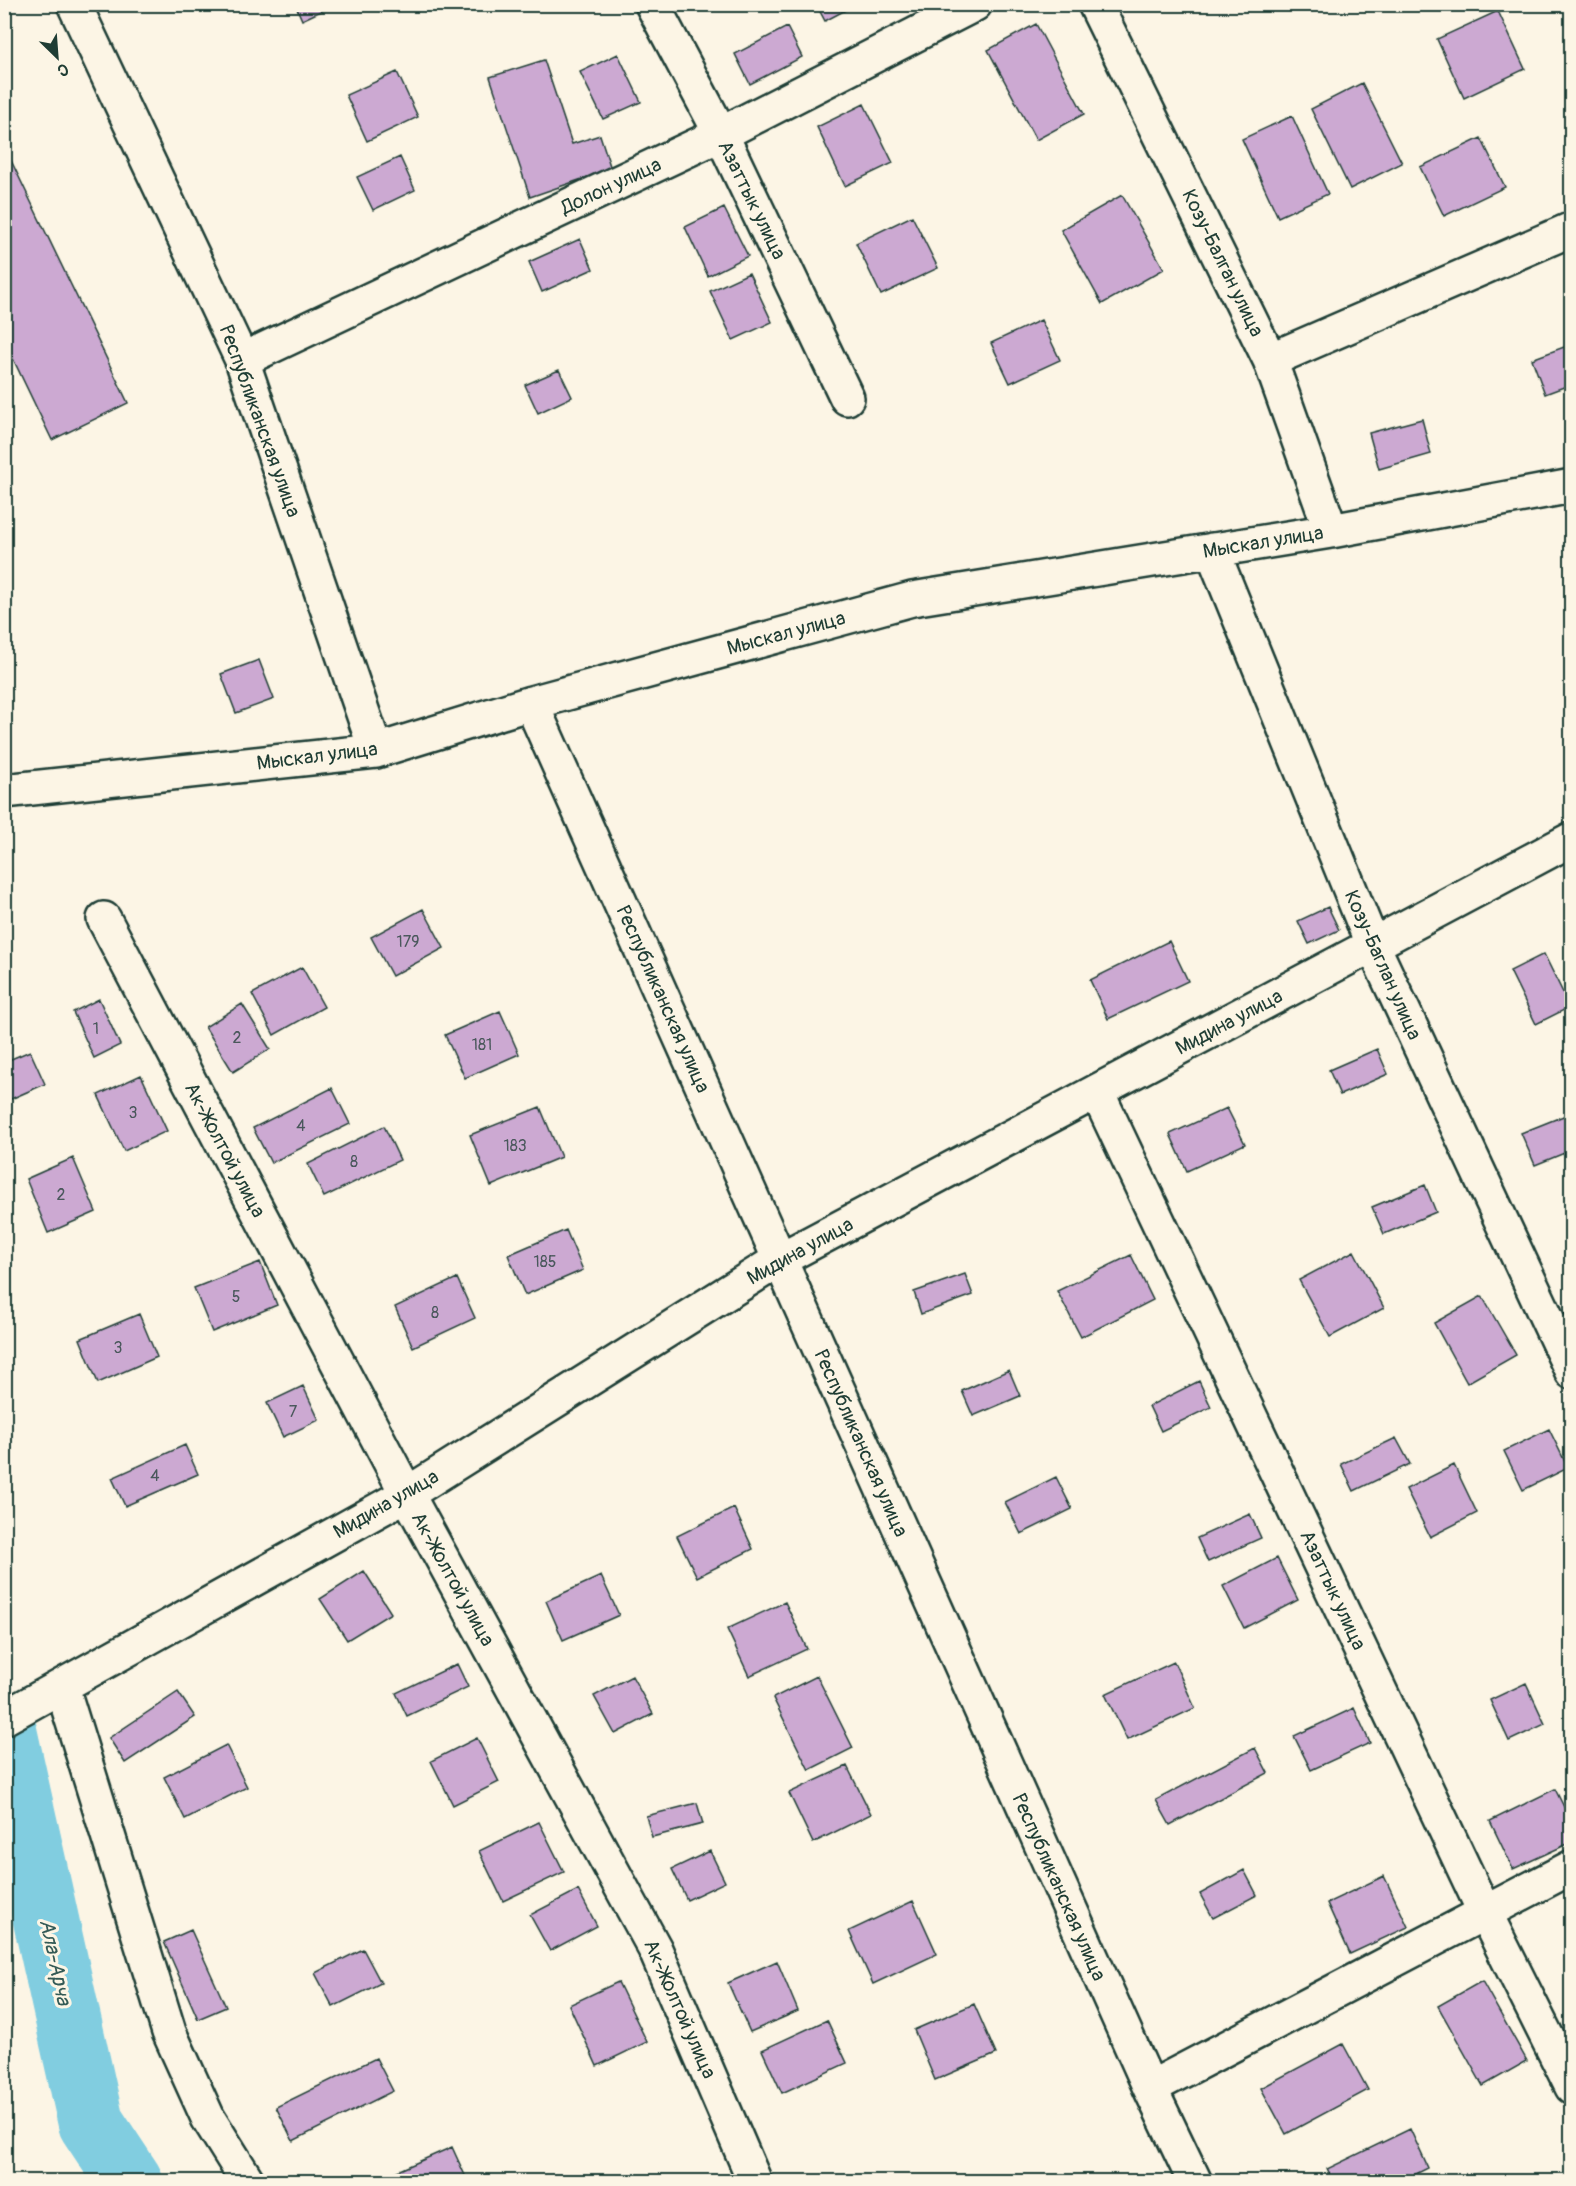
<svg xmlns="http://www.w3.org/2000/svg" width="1576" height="2186" font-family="Pangolin,sans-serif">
<rect width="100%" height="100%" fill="#fcf5e5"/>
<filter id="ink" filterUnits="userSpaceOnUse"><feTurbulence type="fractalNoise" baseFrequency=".0167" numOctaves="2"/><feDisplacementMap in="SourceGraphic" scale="12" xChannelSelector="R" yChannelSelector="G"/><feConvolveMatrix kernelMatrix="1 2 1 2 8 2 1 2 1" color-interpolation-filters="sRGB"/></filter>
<g filter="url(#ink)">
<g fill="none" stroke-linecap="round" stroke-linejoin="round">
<path stroke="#81cde0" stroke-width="66" d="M4,1731l87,392 39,59"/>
</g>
<path fill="#cca9d2" stroke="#1f3d34" stroke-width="1.5" d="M295,4h41l-34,16z
M816,4h41l-32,17z
M1498,11l27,58 -61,29 -27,-59z
M1036,24l48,90 -48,26 -48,-90z
M787,27l15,30 -52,27 -15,-30z
M618,54l23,48 -38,17 -23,-47z
M544,60l28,84 28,-9 11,34 -81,28 -40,-120z
M397,72l21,45 -51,24 -21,-46z
M1362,83l40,80 -52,26 -39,-80z
M864,104l29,59 -48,23 -28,-59z
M1292,116l36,78 -50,23 -36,-78z
M1481,138l24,49 -61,29 -24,-49z
M4,146l124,257 -76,37 -48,-100z
M400,157l15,33 -42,20 -16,-33z
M1122,195l42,74 -62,35 -41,-74z
M724,208l24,48 -40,20 -23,-49z
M912,216l26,52 -57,27 -25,-52z
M580,239l13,30 -51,23 -13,-30z
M749,273l23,49 -39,18 -23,-49z
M1041,320l19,40 -50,23 -19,-40z
M1572,344v40l-27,10 -13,-35z
M559,370l13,27 -34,16 -13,-28z
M1422,419l9,35 -52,15 -10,-36z
M259,660l15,39 -38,14 -15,-39z
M1328,907l11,23 -30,14 -11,-23z
M423,909l21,39 -52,28 -21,-39z
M1169,941l19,40 -80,38 -18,-39z
M1544,954l26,53 -34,17 -26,-53z
M302,967l22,40 -50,28 -22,-41z
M99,999l21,46 -26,13 -21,-46z
M242,1004l28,45 -37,23 -28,-45z
M500,1011l19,43 -54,24 -20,-43z
M1377,1049l11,25 -48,21 -11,-25z
M30,1051l15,33 -41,18v-40z
M141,1075l26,56 -43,20 -26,-56z
M332,1088l18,36 -79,39 -18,-35z
M540,1107l21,50 -70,29 -21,-51z
M1227,1108l18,36 -58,27 -17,-37z
M1566,1115l6,12v23l-37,15 -14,-32z
M384,1126l16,34 -76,37 -16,-33z
M73,1158l23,54 -48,21 -22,-54z
M1425,1185l11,27 -52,22 -12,-27z
M566,1230l17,40 -58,25 -17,-40z
M1354,1251l30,57 -54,29 -31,-57z
M1131,1255l22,45 -72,37 -24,-46z
M260,1262l17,43 -65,27 -18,-44z
M965,1274l8,21 -52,19 -7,-22z
M457,1278l18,40 -62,29 -18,-40z
M1482,1296l34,59 -49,28 -33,-60z
M139,1314l18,43 -59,26 -18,-44z
M1009,1370l11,26 -47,20 -11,-25z
M1199,1381l12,26 -50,24 -12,-25z
M303,1386l16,34 -36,17 -16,-34z
M1549,1429l19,39 -45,22 -19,-39z
M1396,1438l14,26 -56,27 -13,-27z
M185,1445l13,29 -73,32 -13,-28z
M1454,1465l23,48 -47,24 -24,-48z
M1056,1477l16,32 -51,25 -16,-32z
M734,1508l19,41 -56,28 -20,-41z
M1250,1514l11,24 -53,24 -11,-24z
M1277,1558l21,42 -54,28 -21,-42z
M364,1571l27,42 -44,27 -27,-41z
M601,1576l18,39 -56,25 -17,-39z
M785,1602l22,47 -58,27 -22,-47z
M1174,1662l21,46 -68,32 -22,-46z
M457,1664l11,23 -61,29 -11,-23z
M632,1676l21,38 -38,20 -21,-38z
M817,1676l36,72 -44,22 -36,-72z
M1526,1683l19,41 -36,17 -19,-41z
M178,1692l17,25 -70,46 -16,-25z
M1354,1708l16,35 -59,27 -17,-34z
M477,1738l22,44 -46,23 -22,-44z
M226,1745l21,42 -62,32 -21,-42z
M1255,1748l13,25 -98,52 -14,-25z
M847,1766l24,48 -58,29 -24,-50z
M1555,1789l17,34v19l-59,27 -23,-48z
M697,1803l6,21 -51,13 -6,-21z
M539,1822l25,50 -61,29 -24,-50z
M710,1851l15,31 -38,18 -15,-31z
M1244,1870l13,25 -44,23 -13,-24z
M1384,1876l24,51 -58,27 -23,-51z
M578,1890l19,36 -47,25 -20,-36z
M913,1901l24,53 -64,30 -24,-53z
M191,1930l35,77 -28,12 -34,-77z
M363,1949l18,34 -48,24 -18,-34z
M777,1961l21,50 -48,21 -22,-49z
M1482,1981l45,80 -44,25 -45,-80z
M618,1982l29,60 -50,24 -28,-61z
M974,2004l22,50 -61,26 -21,-50z
M827,2020l20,43 -65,30 -20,-43z
M1343,2044l25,46 -82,44 -25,-46z
M376,2058l17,33 -100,50 -17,-34z
M1410,2129l18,39 -28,14h-67l-6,-13z
M452,2147l16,35h-72l-3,-9z"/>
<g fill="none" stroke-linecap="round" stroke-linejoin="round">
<defs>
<path id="minor" d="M74,4l168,356 134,391
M652,4l69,130 126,264
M1095,4l175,356 61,171
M242,360l479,-226 254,-130
M1270,360l302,-131
M1212,550l161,396 199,426
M531,703l619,1385 45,94
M4,791l372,-40 155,-48 381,-104 419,-68 241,-45
M104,919l303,575 248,455 100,233
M1097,1092l387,819 88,176
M62,1687l107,345 39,86 40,64
M4,1718l403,-224 372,-234 793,-421
M1150,2088l422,-221"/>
</defs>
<use href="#minor" stroke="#1f3d34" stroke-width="38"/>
<use href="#minor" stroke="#fcf5e5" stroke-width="33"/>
</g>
</g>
<g text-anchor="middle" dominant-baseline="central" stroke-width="6" stroke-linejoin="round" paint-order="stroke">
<g font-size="16" fill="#4a585c">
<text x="408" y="942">179</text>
<text x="96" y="1029">1</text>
<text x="237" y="1038">2</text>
<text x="482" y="1045">181</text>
<text x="133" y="1113">3</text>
<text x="301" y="1126">4</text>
<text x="515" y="1146">183</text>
<text x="354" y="1162">8</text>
<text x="61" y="1195">2</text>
<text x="545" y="1262">185</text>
<text x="236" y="1297">5</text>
<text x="435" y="1313">8</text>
<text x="118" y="1348">3</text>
<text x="293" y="1412">7</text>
<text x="155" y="1476">4</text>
</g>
<g font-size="20" fill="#1f3d34" stroke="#fcf5e5">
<text transform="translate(611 186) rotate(-25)">Долон улица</text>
<text transform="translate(752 200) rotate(64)">Азаттык улица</text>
<text transform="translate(1223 263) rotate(64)">Козу-Балган улица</text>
<text transform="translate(260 421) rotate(70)">Республиканская улица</text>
<text transform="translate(1263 542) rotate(-9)">Мыскал улица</text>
<text transform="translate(786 633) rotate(-15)">Мыскал улица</text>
<text transform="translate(317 756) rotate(-7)">Мыскал улица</text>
<text transform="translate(1383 965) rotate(66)">Козу-Баглан улица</text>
<text transform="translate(663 999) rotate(66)">Республиканская улица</text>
<text transform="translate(1229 1022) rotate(-28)">Мидина улица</text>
<text transform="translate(225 1150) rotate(62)">Ак-Жолтой улица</text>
<text transform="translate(800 1251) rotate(-29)">Мидина улица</text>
<text transform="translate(861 1443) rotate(66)">Республиканская улица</text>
<text transform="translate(386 1504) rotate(-30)">Мидина улица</text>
<text transform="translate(453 1579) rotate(61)">Ак-Жолтой улица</text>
<text transform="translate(1333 1590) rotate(65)">Азаттык улица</text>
<text transform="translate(1059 1887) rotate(66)">Республиканская улица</text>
<text transform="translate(680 2009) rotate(66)">Ак-Жолтой улица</text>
</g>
<g font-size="21" font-style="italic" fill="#335a56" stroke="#fcf5e5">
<text transform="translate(55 1962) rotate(78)">Ала-Арча</text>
</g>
</g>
<rect width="1576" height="2186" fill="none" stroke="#fcf5e5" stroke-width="24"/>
<rect x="12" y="12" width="1552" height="2162" fill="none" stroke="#1f3d34" stroke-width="2" filter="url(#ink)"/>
<g transform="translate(57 57) rotate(155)" stroke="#fcf5e5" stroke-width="4.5" paint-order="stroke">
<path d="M0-4.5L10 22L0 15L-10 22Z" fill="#1f3d34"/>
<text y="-9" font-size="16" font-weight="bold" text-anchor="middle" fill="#1f3d34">С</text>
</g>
</svg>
